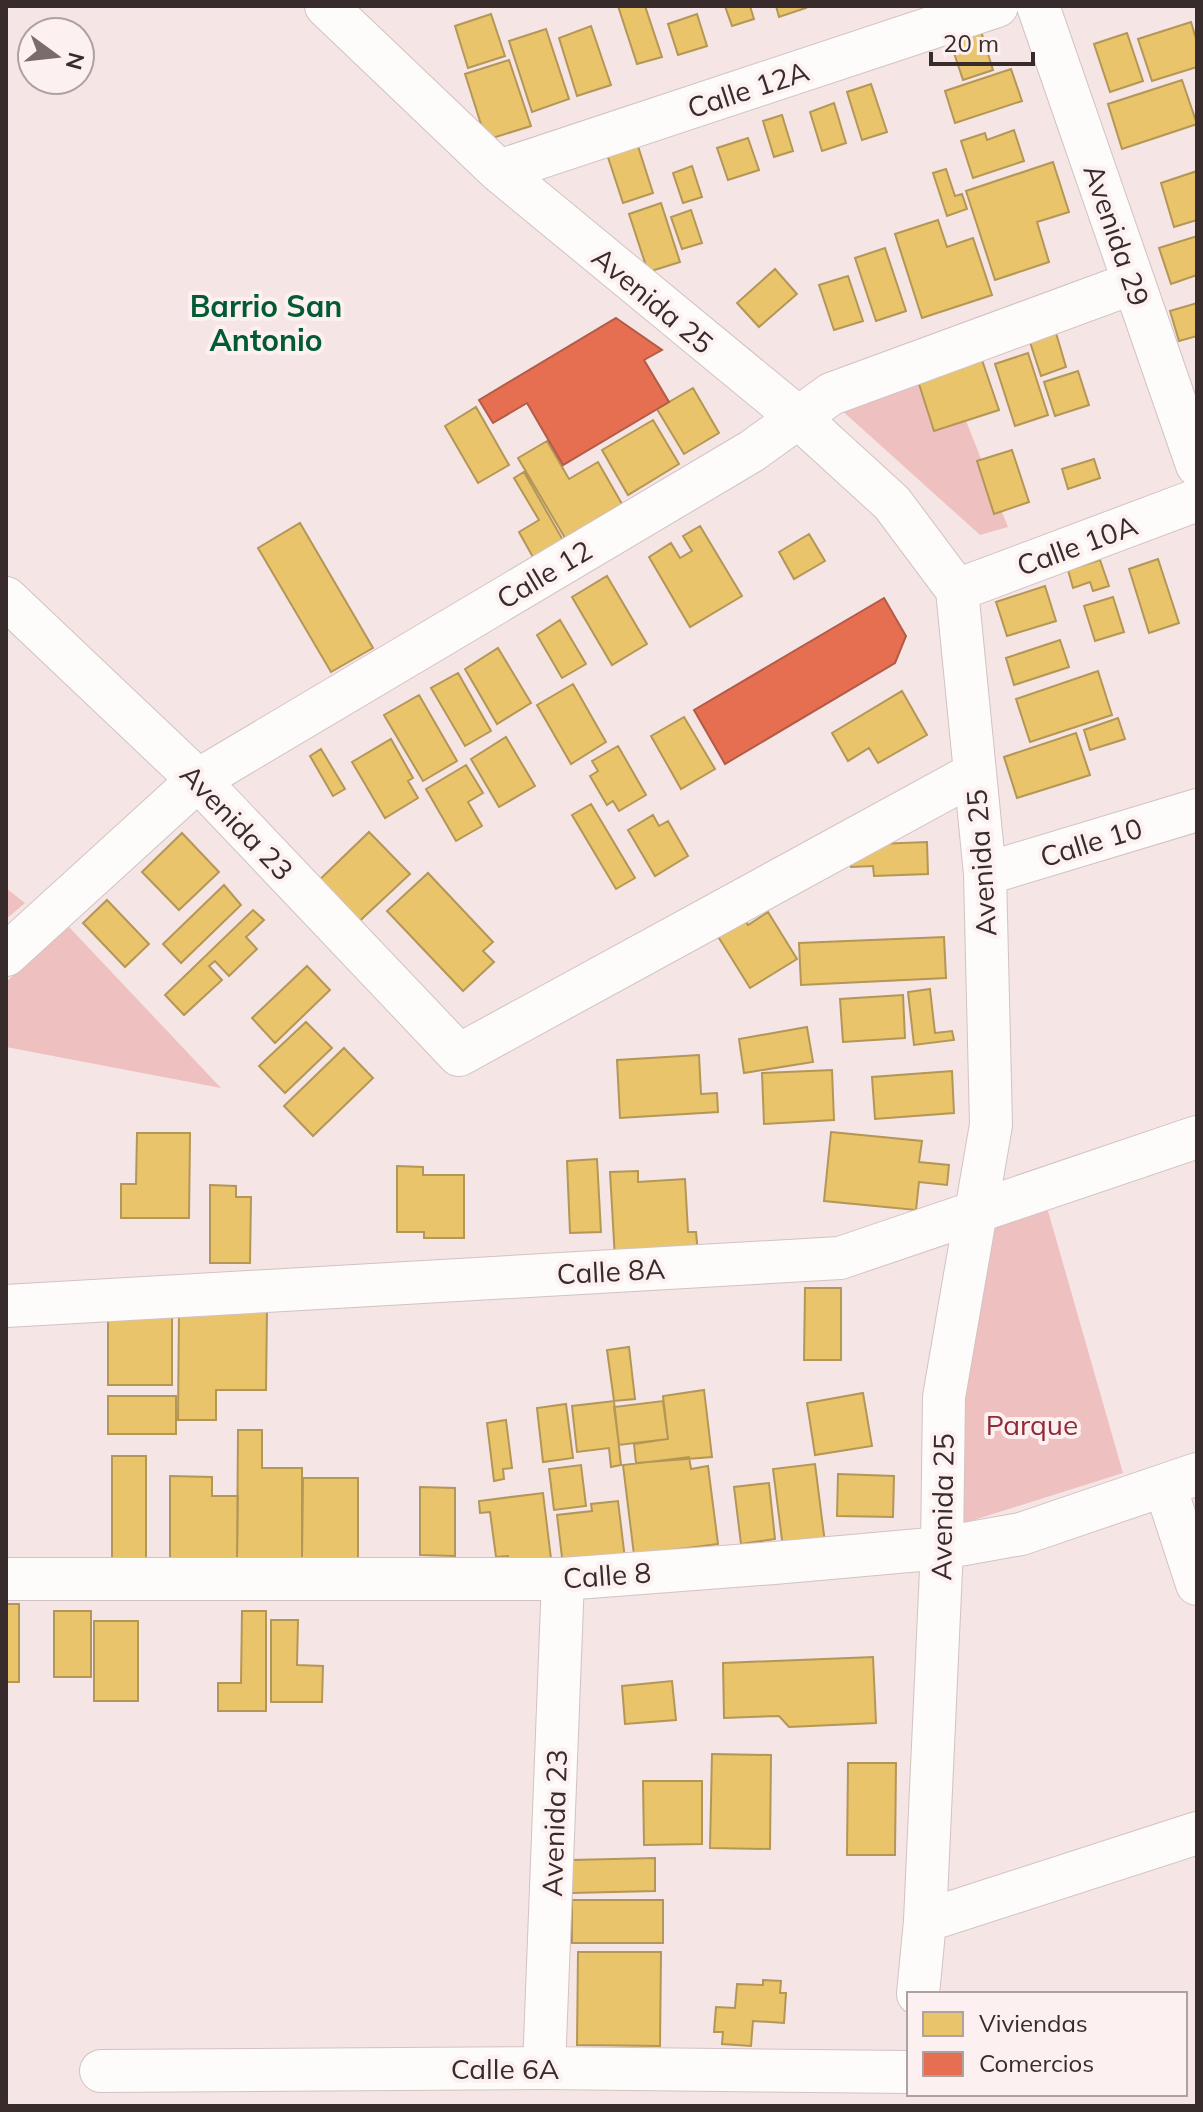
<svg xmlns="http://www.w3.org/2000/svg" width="1203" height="2112" font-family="Mulish,sans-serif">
<rect width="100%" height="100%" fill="#f6e5e5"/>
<path fill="#efc0c0" d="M942,360l66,167 -28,8 -142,-128z
M6,888l19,15 -19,16z
M69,927l152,161 -215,-41v-65z
M1046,1204l77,269 -165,52v-137l26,-166z"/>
<path fill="#e9c46a" stroke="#b49657" stroke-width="2" d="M618,6h27l17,51 -25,7z
M725,6h25l4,13 -22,7z
M776,6h29l1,2 -27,9z
M491,14l14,42 -37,12 -13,-42z
M697,14l10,32 -29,9 -10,-31z
M1191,22l6,20v25l-45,14 -14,-42z
M591,26l20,59 -34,11 -18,-58z
M980,28l13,42 -30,10 -14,-42z
M546,29l23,70 -37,13 -23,-71z
M1127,33l16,48 -33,11 -16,-48z
M509,60l22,66 -45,14 -21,-66z
M1011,69l11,32 -67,22 -10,-32z
M1182,80l15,44 -75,25 -14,-45z
M871,84l16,48 -25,8 -15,-48z
M834,103l12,40 -24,8 -12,-39z
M782,115l11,36 -19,6 -11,-36z
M1014,130l10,31 -51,17 -12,-37 24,-8 2,7z
M748,138l11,32 -31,10 -11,-32z
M637,143l16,50 -30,10 -16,-49z
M1053,162l16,50 -32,10 12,40 -54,18 -29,-89z
M692,166l10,31 -19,6 -10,-30z
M946,169l9,27 7,-2 5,15 -20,7 -14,-43z
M1197,171v49l-23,7 -13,-44z
M661,203l19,59 -32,10 -19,-58z
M691,210l11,33 -20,6 -11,-32z
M938,220l9,27 26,-9 19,57 -70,23 -27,-84z
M1197,236v39l-26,9 -12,-36z
M885,248l21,63 -30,10 -21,-63z
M775,269l22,25 -38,33 -22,-24z
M848,276l15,45 -29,9 -15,-45z
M1197,303v33l-18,5 -9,-30z
M1056,333l10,34 -25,9 -11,-34z
M1028,353l20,62 -33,11 -20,-62z
M982,360l17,50 -65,21 -16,-50z
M1078,371l11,34 -34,11 -11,-34z
M693,388l26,45 -35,21 -27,-45z
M476,407l33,58 -31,18 -33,-57z
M653,420l26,44 -51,31 -26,-45z
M547,441l22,38 29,-17 24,42 -57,34 -47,-80z
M1012,450l17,52 -35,12 -17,-53z
M1094,459l6,19 -32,11 -6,-20z
M524,472l40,70 -30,17 -15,-27 20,-12 -25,-42z
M300,523l73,125 -42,24 -73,-124z
M700,526l42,70 -52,31 -41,-70 22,-14 9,15 12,-7 -9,-15z
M809,534l16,27 -31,18 -15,-27z
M1158,559l21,64 -30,10 -20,-64z
M1100,560l9,26 -16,5 -3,-9 -17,6 -5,-18z
M607,576l40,68 -35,21 -40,-68z
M1045,586l11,35 -49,15 -11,-34z
M1113,597l11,35 -29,9 -11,-35z
M560,620l26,44 -24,14 -25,-43z
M1060,640l9,27 -55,18 -8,-27z
M498,648l33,55 -34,21 -32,-55z
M1098,671l14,44 -82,27 -14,-43z
M458,673l33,58 -26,15 -34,-58z
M573,684l33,58 -35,22 -34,-59z
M902,691l25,44 -49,28 -9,-15 -21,13 -16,-28z
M419,695l38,66 -34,20 -39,-66z
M684,717l31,52 -34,20 -30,-53z
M1118,718l7,21 -35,11 -6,-20z
M1076,733l14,42 -73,23 -13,-41z
M506,737l29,49 -36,21 -28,-48z
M391,739l22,39 -5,3 10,17 -33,20 -33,-56z
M618,746l28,49 -27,16 -6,-10 -6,4 -17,-29 8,-5 -6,-10z
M321,749l24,40 -12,7 -23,-40z
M466,765l17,28 -15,9 14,24 -26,15 -30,-52z
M591,804l44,74 -19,11 -44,-74z
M653,815l6,11 9,-5 20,35 -33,20 -27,-46z
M369,832l41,42 -59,55 -39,-42z
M182,833l37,39 -40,38 -37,-38z
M927,842l1,32 -54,2 -1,-10 -22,1v-22z
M428,873l65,69 -10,9 11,11 -31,29 -76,-80z
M224,885l17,20 -60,58 -18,-19z
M107,900l42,44 -24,23 -42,-44z
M253,910l11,10 -18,17 11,12 -28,27 -14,-15 -6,5 13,14 -38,35 -19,-20z
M768,912l29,47 -47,29 -36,-58 26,-17 8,12z
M944,937l2,41 -145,7 -2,-42z
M307,966l23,24 -55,53 -23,-25z
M930,989l5,44 17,-2 2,9 -40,5 -6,-53z
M903,995l2,43 -62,4 -3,-43z
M306,1022l26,26 -47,45 -26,-27z
M807,1027l6,35 -69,11 -5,-34z
M344,1048l29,30 -60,58 -29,-30z
M699,1055l2,39 16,-1 1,19 -98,6 -3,-58z
M832,1070l2,50 -70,4 -2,-51z
M952,1071l2,42 -79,6 -3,-42z
M831,1132l91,9 -3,21 30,3 -2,20 -28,-3 -3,28 -92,-9z
M137,1133h53l-1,85h-68v-34h15z
M597,1159l4,73 -31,1 -3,-72z
M397,1166l26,1v8h41v63h-40v-6h-27z
M638,1171v11l47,-3 3,53h8l2,22 -83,5 -5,-87z
M210,1185l26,1v11h15l-1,66h-40z
M805,1288h36v72h-37z
M108,1309h64v76h-64z
M267,1309l-1,81h-50v30h-38l1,-110z
M629,1347l6,52 -21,2 -7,-51z
M704,1390l8,67 -76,6 -2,-19 34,-5 -5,-43z
M863,1393l9,53 -57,9 -8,-52z
M108,1396h68v38h-68z
M614,1401l7,64 -10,2 -2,-19 -32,4 -5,-46z
M663,1401l5,38 -49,6 -5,-38z
M566,1404l7,54 -30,4 -6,-54z
M506,1420l6,48 -9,1 1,10 -10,2 -7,-58z
M238,1430h24v38h40v95l-65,-2z
M112,1456h34v111h-34z
M689,1457l2,12 17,-3 10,78 -84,11 -11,-90z
M815,1464l10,79 -42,5 -10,-79z
M581,1465l5,41 -32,4 -5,-41z
M838,1474l56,2 -1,41 -56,-1z
M170,1476l42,1v19h26l-1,65h-67z
M303,1478h55v81h-56z
M769,1483l6,56 -34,5 -7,-57z
M420,1487l35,1v68l-35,-1z
M543,1493l9,74 -42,6 -2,-17 -12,1 -6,-45 -10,1 -1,-12z
M618,1501l7,58 -62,7 -6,-51 35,-4 -1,-7z
M6,1604h13v78h-13z
M54,1611h37v66h-37z
M242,1611h24v100h-48v-28h23z
M271,1620h27l-1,45 26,1 -1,36h-51z
M94,1621h44v80h-44z
M873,1657l3,66 -87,4 -10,-11 -55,2 -1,-55z
M672,1681l4,39 -51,4 -3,-38z
M712,1754l59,1 -1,94 -60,-1z
M848,1763h48l-1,92h-48z
M643,1781h59v63l-58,1z
M655,1858v33l-83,2 -1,-33z
M572,1900h91v43h-91z
M578,1952h83l-1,94 -83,-1z
M763,1980l18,1 -1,12h6l-2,30 -31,-2 -2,25 -29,-2 1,-12h-9l2,-25 19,1 2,-24 26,1z"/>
<path fill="#e76f51" stroke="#b25b46" stroke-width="2" d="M616,318l46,32 -18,10 25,42 -106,63 -36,-62 -34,20 -14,-23z
M884,598l22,38 -11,27 -170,101 -31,-54z"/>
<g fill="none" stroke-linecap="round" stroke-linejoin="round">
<defs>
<path id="minor" d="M326,6l173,165 301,248 92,84 65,87 28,284 6,251 -47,272 -2,151 -17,373 -7,73
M1038,6l159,459
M499,171l498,-165
M957,590l240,-90
M6,598l192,182 261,275 516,-282
M985,874l212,-64
M6,955l192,-175 554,-329 79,-57 302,-111
M6,1306l834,-48 357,-121
M1165,1486l32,98
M6,1579h557l211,-16 168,-15 79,-14 176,-60
M925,1921l272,-88
M544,2068l19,-489
M101,2071l443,-3 365,4"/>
</defs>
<use href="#minor" stroke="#d1c3c3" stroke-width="44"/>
<use href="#minor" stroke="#fefbfb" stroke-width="42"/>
</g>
<g text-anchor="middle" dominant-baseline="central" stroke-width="8" stroke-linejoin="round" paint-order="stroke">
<g font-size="28" fill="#372b2b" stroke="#fdf0f0">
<text transform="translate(748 89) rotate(-18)">Calle 12A</text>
<text transform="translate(1117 235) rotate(71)">Avenida 29</text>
<text transform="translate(653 300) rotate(40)">Avenida 25</text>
<text transform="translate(1077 545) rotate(-20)">Calle 10A</text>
<text transform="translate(544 574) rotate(-31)">Calle 12</text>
<text transform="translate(237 822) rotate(46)">Avenida 23</text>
<text transform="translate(1091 842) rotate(-17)">Calle 10</text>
<text transform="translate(981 863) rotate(-94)">Avenida 25</text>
<text transform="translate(611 1271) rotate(-3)">Calle 8A</text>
<text transform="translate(942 1507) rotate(-89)">Avenida 25</text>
<text transform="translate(607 1575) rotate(-4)">Calle 8</text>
<text transform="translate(554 1823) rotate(-88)">Avenida 23</text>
<text x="505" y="2068">Calle 6A</text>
</g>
<g font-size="28" fill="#902c37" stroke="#fdf0f0">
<text x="1032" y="1424">Parque</text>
</g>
<g font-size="30" font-weight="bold" fill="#035b32" stroke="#fdf0f0">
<text x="266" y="306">Barrio San<tspan x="266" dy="34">Antonio</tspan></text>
</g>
</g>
<rect width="1203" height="2112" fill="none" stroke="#372b2b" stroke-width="16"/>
<rect x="907" y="1992" width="280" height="104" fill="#fdf0f0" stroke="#aea1a1" stroke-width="2"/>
<rect x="923" y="2012" width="40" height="24" fill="#e9c46a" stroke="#aea1a1" stroke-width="2"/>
<text x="979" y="2032" font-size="24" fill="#372b2b">Viviendas</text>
<rect x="923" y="2052" width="40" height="24" fill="#e76f51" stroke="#aea1a1" stroke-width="2"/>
<text x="979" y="2072" font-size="24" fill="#372b2b">Comercios</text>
<g transform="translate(56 56) rotate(105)"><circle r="38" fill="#fdf0f0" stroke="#aea1a1" stroke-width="2"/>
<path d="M0-6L14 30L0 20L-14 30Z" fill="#7a6c6c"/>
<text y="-12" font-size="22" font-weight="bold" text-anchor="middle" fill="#372b2b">N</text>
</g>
<path d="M931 52v12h102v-12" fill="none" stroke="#372b2b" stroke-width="4"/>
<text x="943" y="52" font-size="24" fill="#372b2b" stroke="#fdf0f0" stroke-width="6" paint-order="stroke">20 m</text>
</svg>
